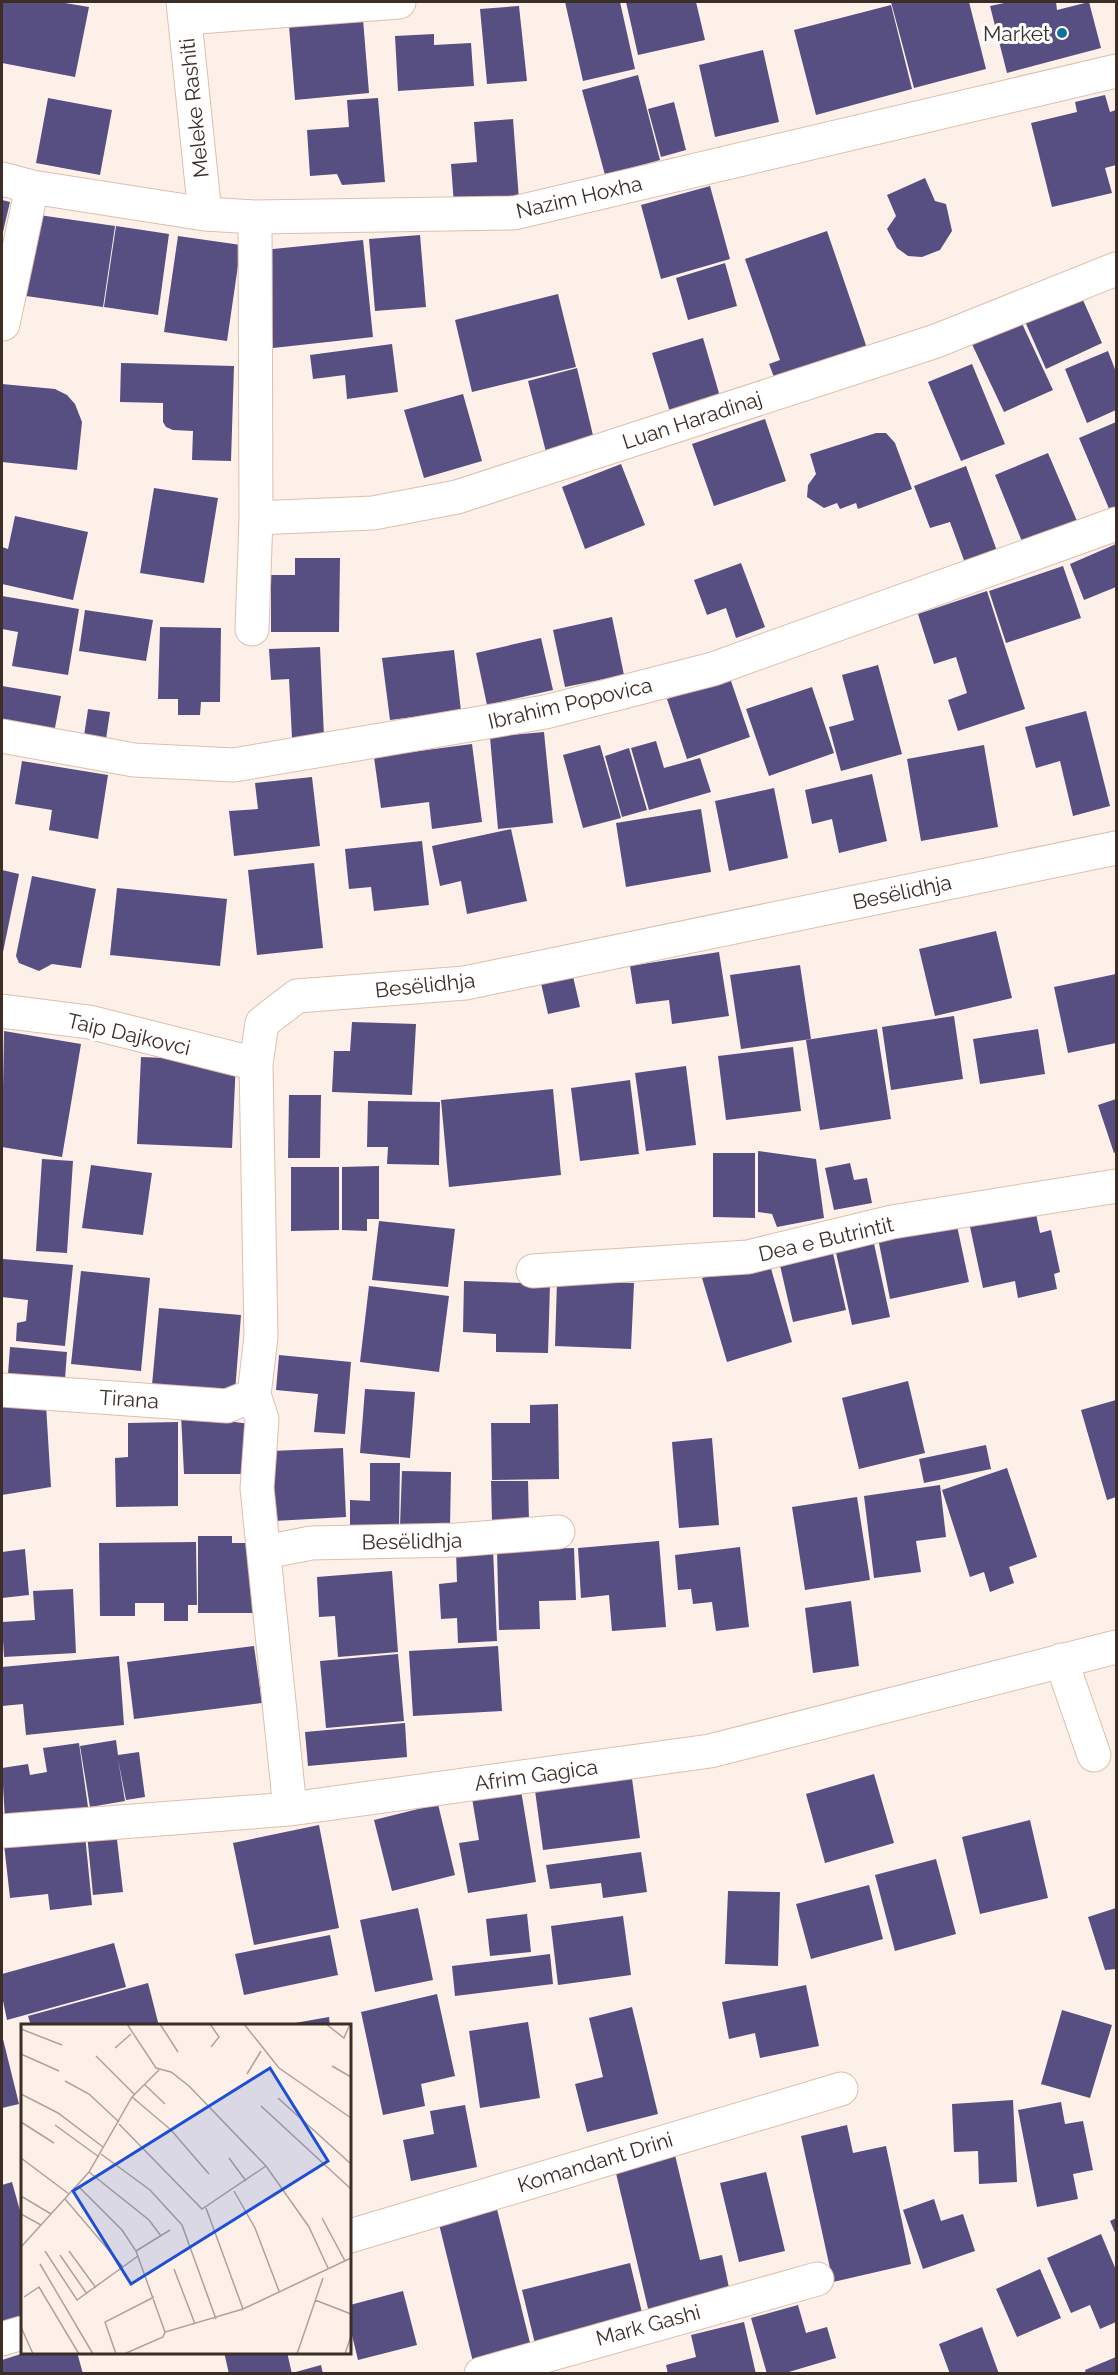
<svg xmlns="http://www.w3.org/2000/svg" width="1118" height="2375" font-family="Raleway,sans-serif">
<rect width="100%" height="100%" fill="#fdf0e9"/>
<path fill="#574e82" d="M2,2h57l30,5 -14,70 -73,-14z
M565,2h55l15,67 -52,12z
M626,2h70l9,38 -67,15z
M891,2h78l17,67 -72,19z
M1009,2h47l1,8 32,-8 12,46 -94,25 -17,-67z
M891,5l21,84 -96,26 -22,-85z
M519,6l8,75 -40,3 -7,-75z
M363,19l6,74 -74,7 -6,-74z
M434,34v11l37,-2 3,43 -76,5 -3,-55z
M763,50l16,72 -64,15 -16,-72z
M638,75l22,85 -55,15 -23,-85z
M1105,95l5,17 6,-2v55l-11,3 7,25 -60,14 -21,-84 46,-11 -2,-10z
M48,98l64,12 -12,65 -64,-12z
M378,98l7,84 -43,3 -5,-11 -27,2 -3,-46 42,-3 -2,-27z
M674,102l12,48 -25,7 -13,-48z
M513,119l6,81 -65,5 -3,-41 26,-2 -3,-40z
M925,178l10,23 11,3 6,27 -12,19 -18,7 -14,-1 -11,-8 -10,-19 9,-13 -9,-21z
M710,186l20,73 -69,20 -20,-74z
M2,200l8,2 -8,34z
M39,215l76,11 -12,81 -77,-11z
M116,226l53,8 -11,81 -54,-8z
M827,231l43,126 -91,33 -10,-26 11,-4 -35,-101z
M420,235l6,72 -51,4 -6,-72z
M178,236l63,9 -14,96 -63,-9z
M363,240l10,97 -100,11 -10,-98z
M725,263l12,43 -49,14 -12,-42z
M1079,291l23,52 -56,26 -23,-52z
M558,294l18,73 -104,25 -17,-72z
M1019,317l34,73 -49,22 -34,-72z
M703,338l20,69 -50,15 -21,-69z
M392,344l6,48 -51,7 -2,-24 -32,4 -3,-24z
M1108,351l8,21v38l-29,13 -22,-54z
M121,363l113,3 -3,95 -39,-1 1,-29 -20,-1 -7,-3 -3,-5v-19l-43,-1z
M972,364l33,80 -44,17 -33,-79z
M577,368l19,80 -48,12 -20,-79z
M2,384l53,5 12,6 8,9 7,18 -5,48 -75,-8z
M463,394l19,67 -58,17 -20,-68z
M765,419l21,62 -72,25 -22,-62z
M1116,422v86l-6,3 -31,-73z
M876,433h10l9,10 17,46 -54,20 -2,-6 -16,6 -3,-6 -13,5 -17,-11 1,-12 8,-11 -6,-20z
M1048,453l29,68 -54,23 -28,-69z
M621,464l24,61 -60,24 -23,-62z
M966,466l31,85 -32,12 -15,-41 -20,6 -16,-42z
M154,488l64,10 -14,85 -64,-10z
M15,516l73,16 -15,68 -71,-16v-37l6,2z
M1116,544v43l-32,13 -14,-36z
M295,558h45l-1,74h-68v-57h24z
M741,563l24,64 -29,11 -10,-30 -19,7 -13,-35z
M1063,566l18,52 -75,25 -17,-52z
M987,591l38,118 -67,22 -10,-31 19,-7 -11,-36 -22,7 -16,-50z
M2,596l77,13 -11,66 -56,-9 6,-34 -16,-3z
M85,610l68,10 -7,41 -67,-10z
M612,617l12,58 -59,12 -12,-57z
M160,627l61,1 -1,74h-19l-1,13h-22v-16h-20z
M541,638l12,52 -66,15 -11,-52z
M320,647l4,90 -32,1 -3,-59 -18,1 -2,-31z
M454,650l7,61 -71,9 -8,-62z
M878,665l24,89 -61,17 -12,-44 25,-7 -12,-45z
M730,678l20,59 -63,22 -20,-60z
M2,686l59,10 -7,37 -52,-9z
M812,687l22,66 -65,23 -23,-67z
M88,709l22,3 -4,27 -22,-3z
M1086,711l24,95 -37,10 -13,-55 -24,7 -11,-41z
M544,732l9,91 -55,6 -8,-92z
M656,741l8,27 36,-10 11,34 -62,18 -18,-62z
M472,744l10,78 -50,7 -3,-27 -48,6 -7,-51z
M600,745l21,73 -38,10 -20,-73z
M984,745l14,82 -77,14 -14,-82z
M629,748l18,62 -25,7 -17,-61z
M22,761l86,14 -10,64 -49,-9 3,-20 -37,-6z
M872,774l15,67 -48,12 -7,-34 -20,5 -7,-34z
M312,777l8,69 -86,10 -5,-45 29,-2 -3,-26z
M774,788l14,70 -59,13 -14,-70z
M701,809l10,63 -85,15 -10,-64z
M511,829l16,72 -60,13 -6,-33 -21,5 -8,-40z
M422,841l7,64 -55,6 -3,-24 -22,2 -4,-40z
M314,863l9,85 -66,7 -9,-85z
M2,870l17,4 -16,78 -1,-1z
M32,876l64,13 -15,79 -29,-4 -13,7 -20,-8 -3,-7z
M117,888l110,11 -7,67 -110,-11z
M996,931l16,67 -77,18 -16,-67z
M719,952l10,64 -57,8 -3,-24 -33,4 -6,-38z
M570,963l10,44 -32,7 -10,-44z
M800,965l11,74 -70,10 -11,-74z
M1116,974v69l-48,10 -14,-66z
M954,1016l9,63 -72,11 -9,-63z
M352,1022l64,2 -4,71 -80,-3 2,-41h16z
M877,1029l14,90 -71,11 -14,-90z
M1038,1029l7,45 -65,10 -7,-45z
M4,1031l77,13 -19,113 -60,-10z
M793,1047l8,64 -75,9 -8,-64z
M141,1057l95,4 -4,87 -95,-4z
M686,1066l10,79 -50,6 -11,-78z
M630,1080l9,74 -59,7 -9,-73z
M553,1089l8,86 -112,12 -8,-87z
M289,1095h32l-1,63h-32z
M1116,1099v53l-2,1 -16,-48z
M368,1101l72,1 -1,63 -52,-1 1,-17h-21z
M758,1151l58,8 8,59 -47,9 -5,-13 -14,-2z
M713,1153h42v65l-42,-1z
M42,1159l31,2 -6,92 -31,-2z
M850,1163l4,17 13,-2 5,25 -38,7 -9,-42z
M91,1165l61,8 -9,62 -61,-7z
M379,1166v53h-12v12l-25,-1v-63z
M291,1167h48v63l-48,1z
M1035,1209l5,24 11,-3 9,42 -6,2 3,15 -39,9 -3,-17 -32,7 -14,-66z
M379,1221l76,8 -7,58 -76,-7z
M956,1221l13,61 -79,17 -12,-61z
M873,1239l17,78 -38,8 -17,-77z
M832,1249l14,61 -53,12 -14,-61z
M768,1258l24,84 -65,20 -25,-84z
M3,1259l70,6 -8,81 -49,-5 1,-18 9,-2 2,-21 -26,-3z
M81,1271l69,7 -9,93 -70,-7z
M464,1281l86,3 -2,69 -52,-1v-18l-33,-2z
M557,1281l77,2 -3,66 -76,-3z
M369,1286l80,10 -10,76 -79,-10z
M159,1308l82,7 -6,77 -83,-7z
M10,1347l57,5 -2,27 -57,-5z
M279,1355l72,7 -6,72 -31,-2 4,-38 -42,-4z
M908,1381l17,72 -66,16 -17,-71z
M365,1389l50,3 -5,66 -50,-5z
M1116,1400v97l-9,3 -26,-90z
M2,1403l44,2 5,82 -49,8z
M558,1404l1,75 -67,1 -1,-57h39v-18z
M181,1415l69,9v50h-66z
M178,1422v84l-62,1 -1,-49 13,-1v-34z
M712,1438l7,87 -40,3 -7,-86z
M986,1445l5,24 -67,14 -5,-24z
M343,1448l3,69 -72,4 -3,-70z
M370,1463h30l-1,64h-49v-27l20,1z
M1007,1468l30,89 -28,10 5,16 -24,9 -6,-20 -14,5 -28,-87z
M402,1471l49,1 -1,55 -50,-1z
M491,1481h37l1,39 -37,1z
M940,1485l6,52 -30,4 5,31 -47,6 -10,-82z
M857,1497l13,83 -65,10 -13,-83z
M198,1536h34v7h23v70h-57z
M659,1541l7,86 -54,4 -3,-36 -28,3 -3,-50z
M196,1542l1,63h-9v16h-24v-18h-29v13h-35l-1,-73z
M740,1547l9,80 -33,4 -4,-29 -19,2 -2,-15 -13,1 -3,-35z
M574,1548l2,52 -37,1 1,28 -41,1 -2,-80z
M25,1549l4,46 -27,3v-46z
M493,1549l4,92 -39,2 -1,-25 -16,1 -2,-35 18,-2 -1,-32z
M392,1571l6,81 -60,5 -3,-41 -16,1 -2,-40z
M73,1589l3,64 -72,4 -2,-35 33,-2 -2,-29z
M851,1601l8,65 -46,7 -8,-65z
M254,1646l8,57 -128,16 -7,-57z
M498,1646l4,65 -89,5 -4,-65z
M398,1654l6,67 -78,7 -6,-67z
M119,1656l5,69 -98,10 -3,-31 -21,2v-39z
M405,1723l2,34 -99,9 -3,-34z
M116,1740l2,15 21,-3 6,45 -19,3 -8,-41 7,42 -35,6 -10,-61z
M79,1743l9,64 -83,13 -3,-52 26,-4 2,11 17,-3 -4,-24z
M631,1771l9,67 -97,12 -9,-67z
M874,1774l20,69 -69,20 -19,-69z
M520,1784l16,98 -68,11 -9,-50 20,-3 -8,-48z
M438,1804l17,71 -63,16 -18,-71z
M1030,1820l18,78 -68,16 -18,-77z
M319,1825l20,103 -85,17 -21,-102z
M116,1831l7,61 -30,3 -6,-61z
M85,1835l7,70 -42,5 -2,-16 -38,4 -6,-54z
M641,1852l6,40 -44,6 -2,-15 -51,6 -4,-24z
M936,1859l20,75 -61,17 -20,-76z
M869,1885l14,54 -72,20 -15,-55z
M728,1891l52,1 -2,74 -53,-2z
M418,1908l15,72 -58,12 -15,-72z
M1116,1908v61l-11,1 -17,-53z
M527,1914l4,38 -41,4 -4,-37z
M623,1916l8,59 -73,10 -7,-59z
M330,1935l8,40 -94,20 -9,-41z
M114,1943l12,44 -119,33 -5,-24v-22z
M550,1954l3,30 -98,12 -3,-30z
M148,1983l11,43h-128l-3,-10z
M806,1985l13,61 -59,12 -5,-25 -26,6 -7,-37z
M437,1994l18,82 -34,8 4,22 -42,9 -22,-103z
M632,2007l26,107 -71,18 -12,-48 28,-7 -14,-59z
M1062,2010l50,15 -22,73 -49,-14z
M329,2017l1,9h-40l-1,-2z
M528,2022l12,76 -60,10 -11,-77z
M2,2035l17,69 -17,4z
M1013,2100l4,82 -38,2 -1,-33 -24,1 -2,-48z
M1061,2102l4,22 18,-3 10,49 -20,4 5,25 -41,8 -19,-97z
M465,2105l12,62 -66,14 -8,-41 31,-6 -4,-23z
M847,2125l6,28 33,-7 25,118 -78,18 -32,-146z
M675,2155l25,105 22,-5 9,42 -81,20 -35,-148z
M766,2172l19,79 -46,11 -19,-79z
M12,2182l10,36v100l-20,6v-139z
M934,2199l7,22 22,-7 12,37 -52,18 -20,-59z
M495,2201l37,150 -58,15 -37,-150z
M1116,2218v17l-6,-14z
M1101,2234l15,36v52l-16,7 -10,-24 -19,8 -24,-55z
M630,2263l14,58 -108,27 -14,-58z
M1040,2269l21,49 -44,19 -21,-48z
M403,2291l14,54 -59,15 -8,-33v-22z
M798,2305l8,28 21,-6 9,31 -54,16h-15l-16,-56z
M744,2322l12,52h-88l-2,-9 30,-8 -5,-22z
M982,2327l17,47h-49l-11,-30z
M27,2352h50l6,22h-81v-14z
M224,2352h63l5,22h-63z
M1116,2357v17h-30l-1,-4z
M321,2365l2,9h-31v-1z"/>
<g fill="none" stroke-linecap="round" stroke-linejoin="round">
<defs>
<path id="minor" d="M183,2l22,212
M185,18l214,-16
M2,179l30,8 173,27 50,3 259,-4 602,-142
M3,324l29,-137
M256,518l117,-5 84,-16 479,-156 180,-72
M252,629l4,-111 -1,-301
M2,736l132,24 100,5 311,-53 168,-43 403,-145
M2,1011l87,11 167,42
M533,1271l215,-14 144,-35 224,-36
M2,1390l225,16 27,-11
M266,1552l45,-9 146,-3 101,-8
M1061,1660l33,95
M290,1809l-33,-321 5,-69 -8,-24 7,-58 -5,-273 6,-41 35,-27 168,-13 651,-135
M2,1831l288,-22 420,-58 406,-104
M350,2236l491,-147
M2,2339l20,-6
M481,2374l336,-95"/>
</defs>
<use href="#minor" stroke="#debeac" stroke-width="35"/>
<use href="#minor" stroke="#fff" stroke-width="33"/>
</g>
<circle fill="#156f9e" stroke="#fff" stroke-width="2" cx="1062" cy="33" r="6"/>
<g text-anchor="middle" dominant-baseline="central" stroke-width="6" stroke-linejoin="round" paint-order="stroke">
<g font-size="21" fill="#3b2e27" stroke="#fff" text-anchor="end">
<text x="1050" y="33">Market</text>
</g>
<g font-size="21" fill="#3b2e27" stroke="#fff">
<text transform="translate(194 108) rotate(-96)">Meleke Rashiti</text>
<text transform="translate(579 197) rotate(-13)">Nazim Hoxha</text>
<text transform="translate(692 420) rotate(-18)">Luan Haradinaj</text>
<text transform="translate(570 703) rotate(-13)">Ibrahim Popovica</text>
<text transform="translate(902 892) rotate(-12)">Besëlidhja</text>
<text transform="translate(425 985) rotate(-6)">Besëlidhja</text>
<text transform="translate(129 1034) rotate(13)">Taip Dajkovci</text>
<text transform="translate(826 1239) rotate(-13)">Dea e Butrintit</text>
<text transform="translate(129 1399) rotate(4)">Tirana</text>
<text transform="translate(412 1541) rotate(-1)">Besëlidhja</text>
<text transform="translate(536 1775) rotate(-8)">Afrim Gagica</text>
<text transform="translate(595 2162) rotate(-17)">Komandant Drini</text>
<text transform="translate(648 2325) rotate(-15)">Mark Gashi</text>
</g>
</g>
<g transform="translate(21 2024)">
<rect width="330" height="330" fill="#fdf0e9"/>
<path fill="none" stroke="#afa29b" stroke-width="1.5" d="M106,0l29,44 15,4 18,14 77,80 43,61 19,41M139,0l18,28M189,0l9,13 -8,10M223,0l35,44 72,50M305,0l18,14 6,-14M0,5l41,16M94,24l16,-14M0,30l38,17M75,32l38,38M311,42l19,11M226,50l14,-23M44,57l24,13 30,28M123,60l21,20M0,70l37,19 45,34M111,73l39,33 38,44M257,74l73,66M240,82l90,83M0,98l33,21M98,100l83,85 64,-43M34,101l44,32M80,130l49,36 32,35 34,94M0,134l48,36M208,134l17,23M68,148l60,48 12,16M57,162l44,44 14,21 29,81M213,167l21,37 24,63M0,172l30,18M44,175l58,68M185,184l37,101M0,190l20,11M301,194l23,43M0,223l68,-75 43,-75 27,-27M24,227l32,49 61,-44M48,227l27,37M115,227l34,-21M39,231l27,39M19,240l53,90M153,245l21,55M3,273l15,-10 40,67M294,276l36,14M0,303l12,27M95,330l-11,-32 49,-25M103,330l39,-17 2,-5 78,-23 108,-51M276,330l26,-76M324,330l6,-18"/>
<path fill="#1d4ed8" fill-opacity="0.15" stroke="#1d4ed8" stroke-width="3" d="M249,44l58,93 -197,123 -58,-93z"/>
<rect width="330" height="330" fill="none" stroke="#3b2e27" stroke-width="3"/>
</g>
<rect width="1118" height="2375" fill="none" stroke="#3b2e27" stroke-width="6"/>
</svg>
